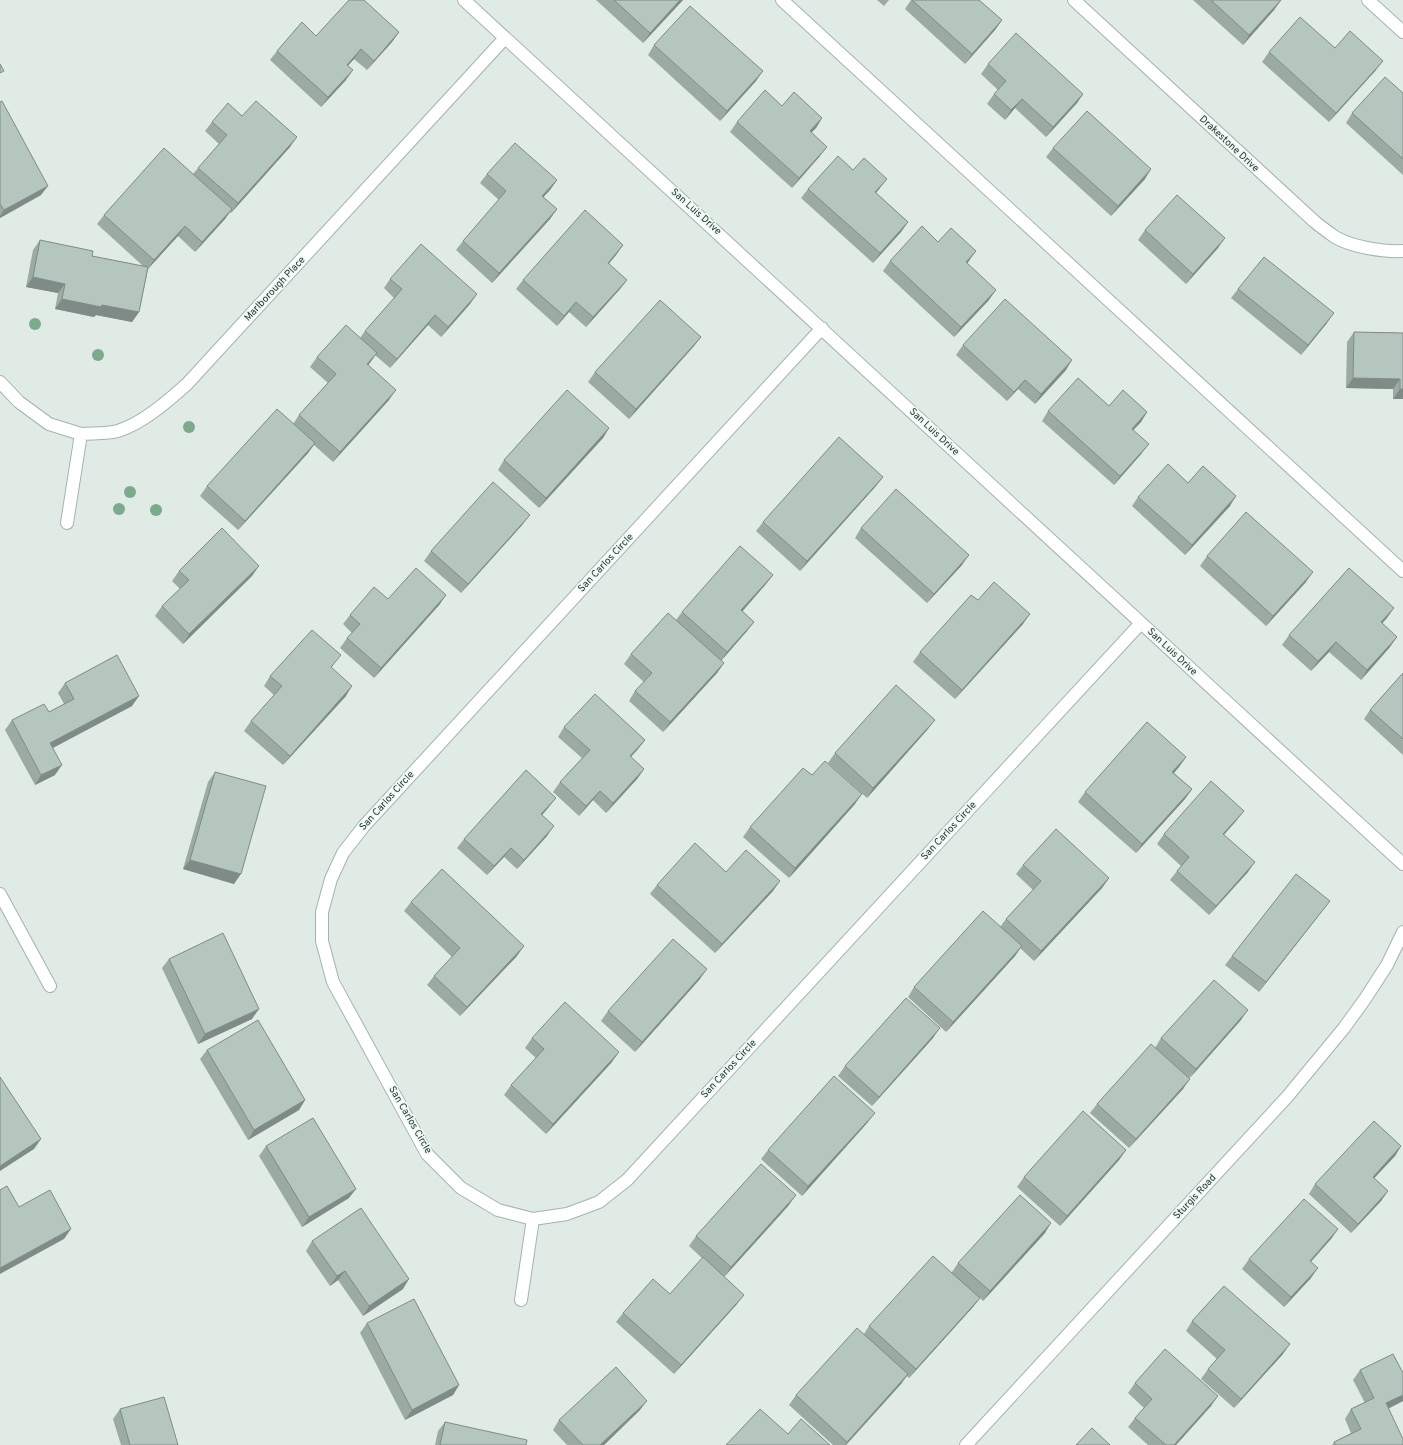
<svg xmlns="http://www.w3.org/2000/svg" width="1403" height="1445" font-family="Overpass,sans-serif">
<rect width="100%" height="100%" fill="#e0ebe6"/>
<g fill="none" stroke-linecap="round" stroke-linejoin="round">
<defs>
<path id="minor" d="M464,0l939,864
M782,0l621,571
M1074,0l241,222c6,5 13,10 20,15 17,10 48,15 68,14
M1368,0l35,32
M822,328l-458,498 -21,27 -12,26 -9,33v29l11,41 94,172 34,34 37,22 35,9 34,-5 32,-12 28,-22 514,-557
M0,382l19,20 30,22 32,10
M67,523l14,-89c12,-1 26,0 37,-3 25,-8 50,-30 69,-47l318,-346
M0,894l50,92
M521,1300l12,-81
M966,1445l321,-348 57,-69 21,-29 22,-34 16,-33"/>
</defs>
<use href="#minor" stroke="#a3b3ad" stroke-width="14"/>
<use href="#minor" stroke="#fff" stroke-width="12"/>
</g>
<g fill="#7baa8c">
<circle cx="35" cy="324" r="6"/>
<circle cx="98" cy="355" r="6"/>
<circle cx="189" cy="427" r="6"/>
<circle cx="130" cy="492" r="6"/>
<circle cx="119" cy="509" r="6"/>
<circle cx="156" cy="510" r="6"/>
</g>
<path fill="#9caaa4" d="M596,0h87l-40,43z
M877,0h12l-5,6z
M911,0h68l23,20 -7,10 -30,34 -60,-55z
M1193,0h88l-7,10 -31,35z
M399,32l-7,10 -25,28 -13,-11 -6,7 -2,14 -25,27 -51,-47 7,-9 39,-15z
M654,45l102,36 -36,40 -72,-66z
M1335,48l41,22 -47,52 -67,-60 7,-10z
M988,64l95,30 -6,9 -31,34 -31,-29 -10,12 -18,-16 7,-10 4,-4 -17,-16z
M1403,93v82l-57,-52 6,-10z
M0,102l41,93 -41,23z
M782,106l40,12 -6,10 -5,4 9,24 -28,32 -62,-56 7,-10z
M242,116l48,31 -59,66 -1,-1 -5,7 -30,33 -17,-16 -30,33 -9,43 -7,10 -36,-7 -2,2 -39,-8 3,-16 -32,-6 7,-37 7,-10 52,16 51,10 -46,-42 7,-9 89,-41 5,-6 21,-24 -14,-13 7,-9z
M1053,148l92,31 -34,37 -65,-59z
M853,170l27,18 -4,5 32,29 -7,10 -28,31 -72,-65 7,-9z
M487,174l70,6 -7,10 -7,7 14,12 -7,10 -58,64 -36,-33 7,-9 36,-41 -19,-17z
M1145,230l73,18 -32,36 -48,-44z
M938,242l31,19 -2,2 22,37 -35,37 -71,-66 7,-10z
M623,245l-7,10 -7,9 18,16 -7,9 -34,38 -17,-15 -12,14 -41,-37 7,-9z
M390,279l80,25 -29,33 -13,-12 -38,43 -15,-13 -7,10 21,35 -56,62 -19,-17 -6,8 -70,77 -38,-34 7,-10 86,-62 6,-9 29,-32 -18,-16 7,-10 43,-19 5,-7 29,-33 -10,-10z
M1238,289l89,34 -26,32 -70,-57z
M1354,332l49,1v66h-10v-10l-47,-1 1,-46z
M701,337l-7,9 -65,73 -41,-37 7,-10z
M963,345l103,25 -31,34 -17,-15 -11,12 -51,-46z
M1109,406l38,6 -6,10 -8,8 9,23 -28,32 -72,-64 6,-10z
M609,428l-6,10 -64,70 -41,-38 6,-10z
M883,477l-7,9 -76,85 -44,-40 7,-9z
M1188,483l42,23 -45,49 -53,-49 6,-9z
M523,524l-62,69 -37,-32 7,-10z
M861,528l101,37 -35,38 -72,-65z
M1207,556l99,26 -40,44 -66,-60z
M179,571l73,5 -69,68 -28,-28 7,-10 18,-17 -8,-8z
M773,575l-7,9 -24,27 12,11 -7,9 -26,30 3,2 -7,10 -54,59 -34,-31 6,-10 9,-9 -20,-18 7,-10 45,-34 6,-8z
M388,599l52,5 -66,74 -34,-30 7,-10 5,-5 -9,-9 7,-9z
M978,600l45,24 -68,75 -42,-37 7,-10z
M1387,618l-5,5 8,24 -29,33 -32,-28 -18,19 -29,-26 7,-10z
M334,664l-3,4 15,28 -63,69 -39,-34 7,-10 23,-26 -10,-9 6,-10z
M1403,673v82l-39,-36 6,-9z
M65,683l67,23 -79,42 2,27 -20,10 -30,-55 7,-10 37,-8 15,-8 -6,-11z
M564,727l81,13 -7,9 -7,8 13,12 -7,10 -31,34 -13,-13 -14,16 -26,-24 7,-10 22,-24 -24,-21z
M928,729l-61,69 -39,-35 7,-10z
M1186,757l-7,10 -5,6 18,16 -7,10 -49,54 -58,-51 7,-10z
M215,772l19,112 -51,-15 25,-87z
M812,775l43,29 -66,74 -46,-41 7,-10z
M549,807l-7,8 5,21 -30,33 -13,-12 -17,18 -30,-27 7,-9z
M1237,820l-13,15 24,37 -39,43 -39,-35 7,-9 4,-5 -24,-22 7,-10z
M1023,865l86,13 -7,10 -68,73 -14,-13 -5,8 -69,76 -38,-35 6,-10 86,-60 6,-8 27,-29 -17,-16z
M726,872l47,19 -58,62 -65,-59 7,-9z
M1330,901l-7,9 -64,82 -34,-27 7,-9z
M411,902l106,54 -57,60 -33,-31 7,-9 18,-19 -48,-46z
M169,959l83,60 -54,25 -36,-76z
M700,979l-65,73 -34,-31 7,-10z
M1241,1020l-52,58 -6,11 -54,59 -39,-35 7,-9 58,-56 6,-10z
M532,1038l80,24 -66,72 -42,-39 7,-10 25,-27 -11,-10z
M933,1038l-61,68 -34,-30 7,-10z
M207,1050l98,50 -6,10 -51,30 -48,-81z
M868,1122l-66,74 -41,-37 7,-9z
M266,1146l83,52 -47,29 -43,-71z
M1401,1146l-6,10 -21,22 14,13 -7,10 -30,32 -42,-39 6,-10z
M1126,1150l-7,10 -59,66 -43,-39 7,-10z
M789,1205l-65,72 13,27 -63,70 -58,-52 7,-9 47,-19 32,-36 -13,-12 7,-10z
M1338,1229l-7,10 -20,23v16l-27,29 -42,-38 7,-10z
M1045,1233l-62,68 -3,-3 -7,9 -64,71 -2,-2 -6,8 -55,61h-13l-44,-40 7,-10 68,-61 5,-8 83,-54 6,-9z
M312,1241l91,48 -40,27 -25,-36 -8,6 -24,-35z
M1192,1321l91,33 -49,54 -33,-29 7,-10 9,-10 -31,-28z
M367,1323l92,62 -6,10 -48,25 -45,-87z
M1360,1370l43,3v28l-15,8 15,36h-71l2,-3 17,-9 -6,-14 6,-10 14,-6 -12,-23z
M1135,1383l76,23 -35,39h-28l-20,-18 7,-9 9,-10 -16,-15z
M120,1409l58,36h-57l-8,-26z
M640,1410l-36,35h-37l-14,-15 6,-10z
M445,1422l81,23h-91l3,-14z"/>
<path fill="#7f8b86" d="M680,0h3l-40,43 7,-10z
M1281,0l-7,10 -31,35 6,-10z
M1002,20l-7,10 -30,34 7,-10z
M399,32l-7,10 -25,28 7,-9z
M361,49l-7,10 -14,15 7,-9z
M1383,61l-7,9 -47,52 7,-9z
M353,70l-7,10 -25,27 7,-10z
M763,71l-7,10 -36,40 7,-10z
M1083,94l-6,9 -31,34 7,-10z
M1022,99l-7,9 -10,12 6,-10z
M822,118l-6,10 -13,13 7,-10z
M297,137l-7,10 -59,66 7,-10z
M827,147l-7,9 -28,32 7,-10z
M1151,169l-6,10 -34,37 7,-10z
M887,179l-7,9 -12,14 7,-10z
M557,180l-7,10 -15,16 7,-10z
M48,186l-7,9 -41,23v-2l4,-6z
M232,209l-7,10 -30,33 7,-10z
M557,209l-7,10 -58,64 7,-10z
M908,222l-7,10 -28,31 7,-10z
M185,226l-7,10 -31,34 7,-10z
M1225,238l-7,10 -32,36 7,-10z
M623,245l-7,10 -15,17 7,-9z
M976,251l-7,10 -10,11 7,-10z
M33,277l32,7 -7,9 -32,-6z
M627,280l-7,9 -34,38 7,-10z
M996,290l-7,10 -35,37 7,-10z
M477,294l-7,10 -29,33 7,-10z
M62,299l40,6 37,7 -7,10 -36,-7 -2,2 -39,-8z
M576,302l-7,10 -12,14 7,-10z
M1334,313l-7,10 -26,32 7,-10z
M435,315l-7,10 -38,43 7,-9z
M701,337l-7,9 -65,73 7,-10z
M377,353l-7,10 -10,11 7,-10z
M1072,360l-6,10 -31,34 6,-10z
M1353,378l47,1 -7,10 -47,-1z
M1025,380l-7,9 -11,12 7,-9z
M1400,389h3v10h-10z
M396,390l-7,10 -56,62 7,-10z
M1147,412l-6,10 -15,16 6,-9z
M609,428l-6,10 -64,70 7,-10z
M315,443l-7,10 -70,77 7,-9z
M1149,444l-7,9 -28,32 6,-9z
M883,477l-7,9 -76,85 7,-10z
M1236,496l-6,10 -45,49 7,-10z
M530,515l-7,9 -62,69 7,-9z
M969,555l-7,10 -35,38 7,-9z
M259,566l-7,10 -69,68 6,-10z
M1313,572l-7,10 -40,44 7,-10z
M773,575l-7,9 -31,36 6,-10z
M446,595l-6,9 -66,74 7,-10z
M1394,608l-7,10 -13,14 7,-10z
M1030,614l-7,10 -68,75 7,-9z
M754,622l-7,9 -27,31 7,-10z
M1397,637l-7,10 -29,33 6,-10z
M1336,642l-7,10 -18,19 7,-10z
M724,663l-7,10 -54,59 7,-10z
M352,686l-6,10 -63,69 7,-9z
M139,696l-7,10 -89,47 7,-10z
M935,720l-7,9 -61,69 6,-10z
M645,740l-7,9 -15,16 7,-9z
M1186,757l-7,10 -13,15 6,-10z
M62,765l-7,10 -20,10 6,-10z
M644,769l-7,10 -31,34 7,-10z
M1192,789l-7,10 -49,54 6,-9z
M600,791l-7,9 -14,16 7,-10z
M862,794l-7,10 -66,74 6,-10z
M556,798l-7,9 -15,17 7,-10z
M1244,811l-7,9 -21,23 7,-9z
M554,826l-7,10 -30,33 7,-9z
M511,848l-7,9 -17,18 7,-9z
M190,860l51,14 -7,10 -51,-15z
M1255,862l-7,10 -39,43 7,-9z
M1109,878l-7,10 -68,73 7,-10z
M780,881l-7,10 -58,62 7,-9z
M1330,901l-7,9 -64,82 7,-10z
M524,946l-7,10 -57,60 7,-9z
M1022,946l-7,10 -69,76 7,-10z
M707,969l-7,10 -65,73 7,-10z
M259,1009l-7,10 -54,25 7,-10z
M1248,1010l-7,10 -52,59 7,-10z
M940,1028l-7,10 -61,68 7,-9z
M619,1052l-7,10 -66,72 7,-10z
M1190,1079l-7,10 -54,59 7,-9z
M305,1100l-6,10 -51,30 6,-10z
M875,1113l-7,9 -66,74 6,-10z
M41,1139l-7,10 -34,22v-5z
M1401,1146l-6,10 -29,31 7,-10z
M1126,1150l-7,10 -59,66 7,-10z
M356,1189l-7,9 -47,29 7,-10z
M1388,1191l-7,10 -30,32 7,-9z
M796,1195l-7,10 -65,72 7,-10z
M1051,1223l-6,10 -62,68 7,-10z
M71,1229l-7,10 -64,35v-6z
M1338,1229l-7,10 -28,31 7,-9z
M1318,1268l-7,10 -27,29 7,-10z
M345,1271l-7,9 -8,6 7,-10z
M409,1279l-6,10 -40,27 6,-10z
M744,1295l-7,9 -63,70 7,-9z
M980,1298l-7,9 -64,71 7,-9z
M1290,1344l-7,10 -49,54 7,-9z
M908,1374l-7,10 -55,61h-1z
M459,1385l-6,10 -48,25 7,-10z
M1403,1395v6l-24,12 7,-10z
M1218,1396l-7,10 -35,39h-2z
M647,1401l-7,9 -36,35h-4z"/>
<path fill="#b5c6bf" stroke="#7f8b86" d="M349,0h15l35,32 -25,29 -13,-12 -14,16 6,5 -25,27 -51,-46 25,-29 14,14z
M614,0h66l-30,33z
M912,0h67l23,20 -30,34z
M1211,0h70l-32,35z
M690,6l73,65 -36,40 -73,-66z
M1300,17l35,31 15,-17 33,30 -47,52 -67,-61z
M1016,33l67,61 -30,33 -31,-28 -11,11 -17,-16 12,-13 -18,-17z
M0,64l4,7 -4,2z
M1385,77l18,16v66l-51,-46z
M765,90l17,16 12,-14 28,26 -12,13 17,16 -28,31 -62,-56z
M2,101l46,85 -44,24 -4,-6v-102z
M256,101l41,36 -59,66 -40,-35 29,-33 -15,-13 16,-19 14,13z
M1087,111l64,58 -33,37 -65,-58z
M515,143l42,37 -15,16 15,13 -58,64 -36,-32 43,-50 -19,-17z
M164,148l68,61 -30,33 -17,-16 -31,34 -50,-45z
M838,156l15,14 11,-12 23,21 -12,13 33,30 -28,31 -72,-64z
M1177,195l48,43 -32,36 -48,-44z
M585,210l38,35 -15,18 19,17 -34,37 -17,-15 -12,14 -41,-36z
M922,226l16,16 13,-14 25,23 -10,11 30,28 -35,37 -71,-66z
M40,240l53,11 -1,5 56,11 -9,45 -37,-7 -1,2 -39,-8 3,-15 -32,-7z
M421,244l56,50 -29,33 -13,-12 -38,44 -32,-28 37,-42 -12,-10z
M1264,257l70,56 -26,32 -70,-56z
M1005,299l67,61 -31,34 -16,-14 -11,12 -51,-47z
M660,300l41,37 -65,72 -41,-37z
M346,325l31,28 -10,11 29,26 -56,62 -41,-37 37,-41 -19,-17z
M1354,332l49,1v56h-3v-10l-47,-1z
M1078,378l31,28 14,-16 24,22 -15,17 17,15 -29,32 -72,-65z
M567,390l42,38 -63,70 -42,-38z
M277,409l38,34 -70,78 -38,-35z
M839,437l44,40 -76,84 -44,-39z
M1168,464l20,19 15,-17 33,30 -44,49 -54,-48z
M493,482l37,33 -62,69 -37,-33z
M896,489l73,66 -35,39 -73,-66z
M1246,512l67,60 -40,44 -66,-60z
M222,528l37,38 -70,68 -27,-28 27,-26 -10,-9z
M740,546l33,29 -32,35 13,12 -27,30 -45,-40z
M416,568l30,27 -65,73 -34,-30 13,-14 -10,-9 24,-28 14,12z
M1349,568l45,40 -13,14 16,15 -30,33 -31,-28 -18,19 -29,-26z
M994,582l36,32 -68,76 -42,-38 51,-57 7,5z
M668,613l56,50 -54,59 -35,-31 17,-18 -21,-19z
M312,630l29,25 -10,12 21,19 -62,70 -39,-35 31,-35 -12,-10z
M117,655l22,41 -89,47 12,22 -21,10 -29,-55 32,-16 5,8 25,-13 -9,-16z
M1403,673v66l-33,-29z
M896,685l39,35 -62,68 -38,-35z
M595,694l50,46 -15,16 14,13 -31,34 -13,-12 -14,15 -26,-24 30,-32 -26,-23z
M1147,722l39,35 -14,15 20,17 -50,55 -57,-52z
M825,761l37,33 -67,74 -45,-41 53,-59 9,7z
M526,770l30,28 -15,16 13,12 -30,34 -13,-12 -17,18 -30,-27z
M215,772l51,14 -25,88 -51,-14z
M1211,781l33,30 -21,23 32,28 -39,44 -39,-35 12,-14 -25,-23z
M1056,829l53,49 -68,73 -35,-32 35,-38 -18,-16z
M695,843l31,29 20,-22 34,31 -58,63 -65,-59z
M442,869l82,77 -57,61 -33,-31 26,-28 -49,-46z
M1296,874l34,27 -64,81 -34,-26z
M983,911l39,35 -69,76 -39,-35z
M223,933l36,76 -54,25 -36,-75z
M673,939l34,30 -65,73 -34,-31z
M1214,980l34,30 -52,59 -35,-31z
M906,998l34,30 -61,69 -34,-31z
M565,1002l54,50 -66,72 -42,-39 33,-36 -12,-11z
M258,1020l47,80 -51,30 -47,-80z
M1151,1044l39,35 -54,60 -39,-35z
M834,1076l41,37 -67,73 -40,-36z
M0,1077l41,62 -41,27z
M1083,1111l43,39 -59,66 -43,-39z
M313,1118l43,71 -47,28 -43,-71z
M1374,1121l27,25 -28,31 15,14 -30,33 -43,-40z
M761,1164l35,31 -65,72 -35,-31z
M7,1186l12,21 31,-17 21,39 -71,39v-78z
M1020,1195l31,28 -61,68 -32,-28z
M1304,1199l34,30 -28,32 8,7 -27,29 -42,-38z
M361,1208l48,71 -40,27 -24,-35 -8,5 -25,-35z
M933,1256l47,42 -64,71 -47,-43z
M703,1257l41,38 -63,70 -58,-52 30,-34 17,15z
M1224,1286l66,58 -49,55 -33,-30 17,-19 -33,-29z
M414,1299l45,86 -47,25 -45,-87z
M857,1328l51,46 -61,68 -51,-47z
M1165,1349l53,47 -44,49h-8l-31,-27 17,-19 -17,-16z
M1393,1354l10,19v22l-17,8 17,36v6h-67l-2,-3 27,-13 -10,-20 23,-11 -14,-28z
M616,1367l31,34 -47,44h-17l-24,-25z
M164,1397l14,48h-48l-10,-36z
M760,1409l28,25 13,-15 29,26h-104z
M445,1422l82,18 -1,5h-86z
M1092,1428l18,17h-34z"/>
<g text-anchor="middle" dominant-baseline="central" stroke-width="3.5" stroke-linejoin="round" paint-order="stroke">
<g font-size="10" fill="#203c34" stroke="#f0f8f4">
<text transform="translate(1229 144) rotate(43)">Drakestone Drive</text>
<text transform="translate(696 212) rotate(42)">San Luis Drive</text>
<text transform="translate(275 289) rotate(-47)">Marlborough Place</text>
<text transform="translate(934 432) rotate(43)">San Luis Drive</text>
<text transform="translate(606 563) rotate(-47)">San Carlos Circle</text>
<text transform="translate(1172 652) rotate(43)">San Luis Drive</text>
<text transform="translate(387 801) rotate(-48)">San Carlos Circle</text>
<text transform="translate(949 831) rotate(-47)">San Carlos Circle</text>
<text transform="translate(729 1069) rotate(-47)">San Carlos Circle</text>
<text transform="translate(410 1120) rotate(60)">San Carlos Circle</text>
<text transform="translate(1195 1197) rotate(-47)">Sturgis Road</text>
</g>
</g>
</svg>
